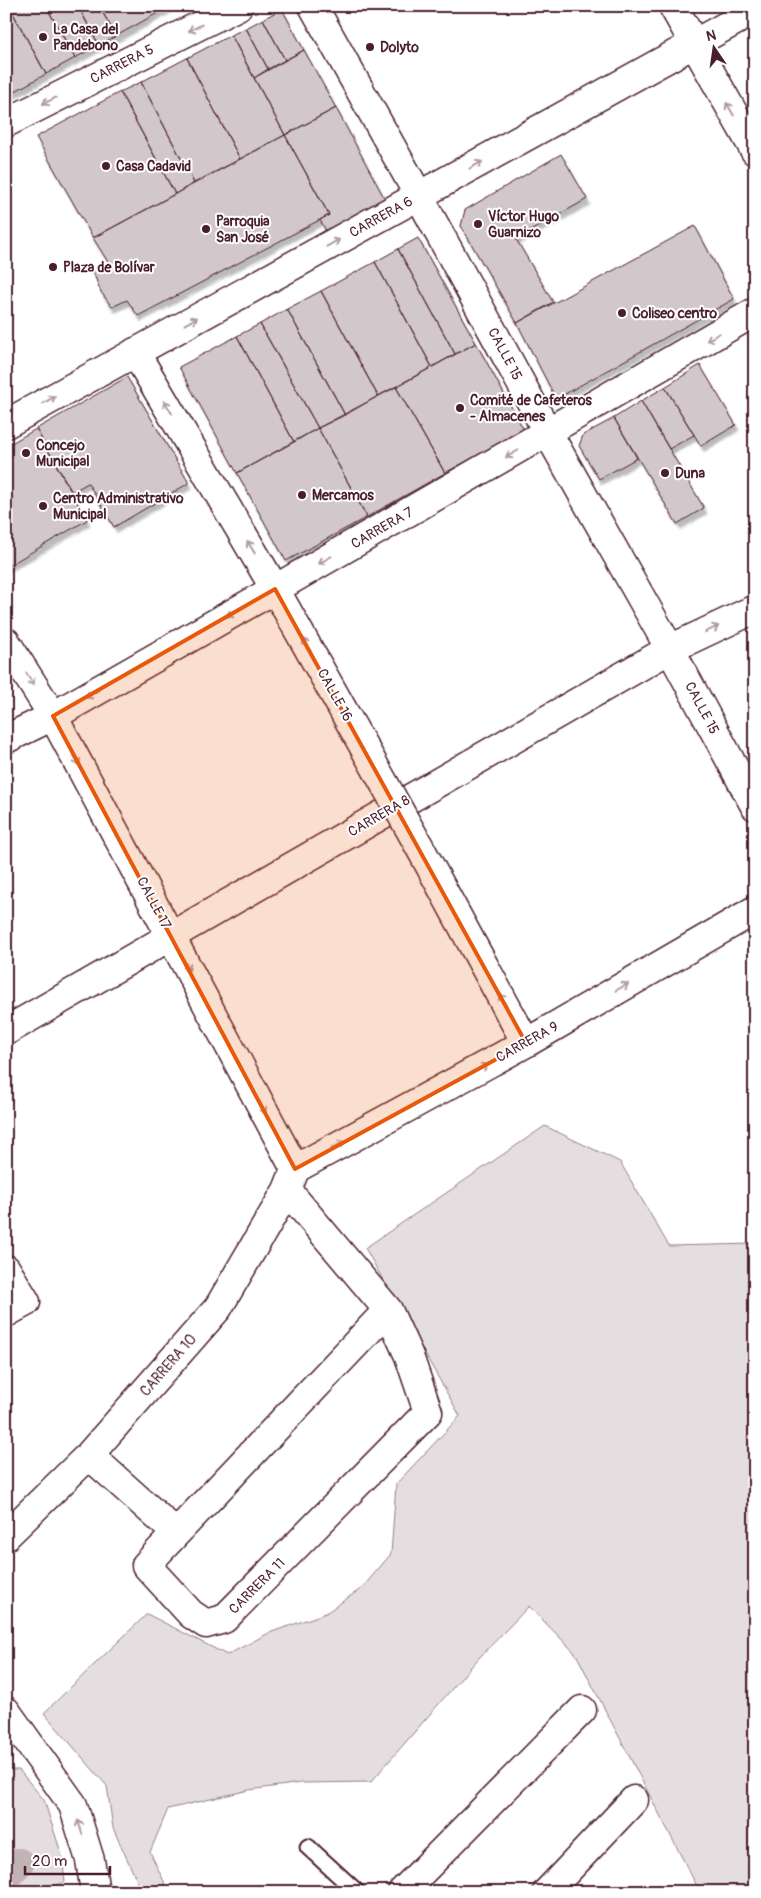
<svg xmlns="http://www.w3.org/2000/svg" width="761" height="1898" font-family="Pangolin,sans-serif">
<defs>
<filter id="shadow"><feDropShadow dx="3" dy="5.5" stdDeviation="1" flood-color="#0004"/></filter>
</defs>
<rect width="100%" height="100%" fill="#fff"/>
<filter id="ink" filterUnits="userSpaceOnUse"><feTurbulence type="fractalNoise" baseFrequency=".02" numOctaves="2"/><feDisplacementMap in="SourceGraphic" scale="10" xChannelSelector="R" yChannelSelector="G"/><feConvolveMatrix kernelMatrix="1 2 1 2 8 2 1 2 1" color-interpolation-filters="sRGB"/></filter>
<g filter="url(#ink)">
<path fill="#e5dee0" stroke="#987e86" d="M545,1126l75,36 49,84 86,-2v648h-55l-124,-238 -47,-48 -52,54 -106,122 -70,1 -52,7 -81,19 -18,43 19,40h-27l-29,-64 -6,-42 -63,-73 103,-99 80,41 42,-22 57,-20 36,-25 29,-34 5,-70 64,-68 -95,-168z
M6,1770h13l25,30 18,56 3,26 -26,10h-33z"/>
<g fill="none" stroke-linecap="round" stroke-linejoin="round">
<path stroke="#c1b3b6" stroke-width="30" d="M6,1876l13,-13"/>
</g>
<path fill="#d2c7cb" stroke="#4a1f2b" filter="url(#shadow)" d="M6,6h3l37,68 -38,21 -2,-3z
M9,6h37l29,52 -29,16z
M46,6h32l21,39 -24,13z
M78,6h21l17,30 -17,9z
M99,6h52l5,8 -40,22z
M151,6h19l-14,8z
M282,9l22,41 -19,10 -22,-41z
M263,19l22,41 -17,9 -22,-41z
M246,28l22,41 -14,9 -23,-43z
M231,35l54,100 -45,24 -53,-101z
M304,50l32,58 -51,27 -31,-57z
M187,58l53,101 -46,24 -53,-101z
M141,82l53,101 -19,11 -55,-102z
M120,92l55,102 -82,44 -57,-101z
M336,108l50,93 -59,32 -7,-13 9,-5 -44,-80z
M285,135l44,80 -191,101 -11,-16 -15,7 -11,-15 -8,-20 15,-10 -15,-24z
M561,154l26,45 -71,40 37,63 -36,21 -56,-97 4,-16z
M695,226l39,73 -178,100 -39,-76z
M418,238l58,105 -21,11 -57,-105z
M398,249l57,105 -23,13 -57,-105z
M375,262l57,105 -54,29 -57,-105z
M321,291l57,105 -33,19 -58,-106z
M287,309l58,106 -27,13 -58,-104z
M260,324l58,104 -24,14 -57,-106z
M237,336l57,106 -57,31 -58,-106z
M476,343l48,87 -79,43 -49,-86z
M700,365l36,60 -35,21 -36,-59z
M127,377l62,106 -75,44 -26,-44 -16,9 -36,-63z
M396,387l49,86 -78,44 -49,-89z
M665,387l29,48 -25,14 -28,-48z
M641,401l63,107 -27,16 -63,-106z
M614,418l23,40 -38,21 -20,-33 4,-11z
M318,428l49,89 -81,44 -49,-88z
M36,429l51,91 -81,47v-121z"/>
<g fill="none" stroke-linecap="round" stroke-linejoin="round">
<defs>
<path id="service" d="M308,1847l49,45"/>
<path id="minor" d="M673,6l82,145
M6,642l47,74 242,453
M6,739l47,-23 222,-127 90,160
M418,844l108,199
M6,1031l664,-382 85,-40
M295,1169l231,-126 229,-133
M287,1190l101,120 -242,255 45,49 15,10 18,-5 204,-207 -19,-56 -21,-46
M6,1269l20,33 -20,11
M89,1455l87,78
M6,1536l83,-81 129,-147 69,-118 6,-15
M6,1711l67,94 17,55 5,32
M402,1892l180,-182
M547,1892l87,-92"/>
<path id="tertiary" d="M313,6l106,190 129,237 122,216 85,157
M135,352l140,237 480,-277"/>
<path id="secondary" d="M6,123l232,-117
M6,424l749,-414"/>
</defs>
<use href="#service" stroke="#4a1f2b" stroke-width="19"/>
<use href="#minor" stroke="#4a1f2b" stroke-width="31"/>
<use href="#tertiary" stroke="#4a1f2b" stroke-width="31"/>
<use href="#secondary" stroke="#4a1f2b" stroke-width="31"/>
<use href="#service" stroke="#fff" stroke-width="15"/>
<use href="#minor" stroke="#fff" stroke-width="28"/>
<use href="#tertiary" stroke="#fff" stroke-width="28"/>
<use href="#secondary" stroke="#fff" stroke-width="28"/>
<defs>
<path id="minor-bridge" d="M365,749l53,95"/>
</defs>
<use href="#minor-bridge" stroke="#4a1f2b" stroke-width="31" stroke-linecap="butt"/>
<use href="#minor-bridge" stroke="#fff" stroke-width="28"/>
</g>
<defs><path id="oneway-shaft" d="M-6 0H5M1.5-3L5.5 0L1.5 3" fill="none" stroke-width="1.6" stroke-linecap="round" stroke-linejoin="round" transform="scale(1.25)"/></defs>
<g stroke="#ae9aa0">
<use href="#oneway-shaft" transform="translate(195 28) rotate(153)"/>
<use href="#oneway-shaft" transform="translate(49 101) rotate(153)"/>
<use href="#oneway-shaft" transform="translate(730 109) rotate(-120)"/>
<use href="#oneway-shaft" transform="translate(476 165) rotate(-29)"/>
<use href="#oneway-shaft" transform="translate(333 243) rotate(-29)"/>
<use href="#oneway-shaft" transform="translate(191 321) rotate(-29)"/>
<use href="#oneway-shaft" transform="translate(713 337) rotate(150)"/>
<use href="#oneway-shaft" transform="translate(49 400) rotate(-29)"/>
<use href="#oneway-shaft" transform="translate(168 407) rotate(-121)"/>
<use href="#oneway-shaft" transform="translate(512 454) rotate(150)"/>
<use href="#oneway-shaft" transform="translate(251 547) rotate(-121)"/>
<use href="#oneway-shaft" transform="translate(325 560) rotate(150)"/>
<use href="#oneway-shaft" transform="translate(233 613) rotate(150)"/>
<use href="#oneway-shaft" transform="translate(712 629) rotate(-25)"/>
<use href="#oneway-shaft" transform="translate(307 645) rotate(-119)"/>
<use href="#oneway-shaft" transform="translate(30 679) rotate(58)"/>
<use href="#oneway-shaft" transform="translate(92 694) rotate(150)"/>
<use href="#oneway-shaft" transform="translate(76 759) rotate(62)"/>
<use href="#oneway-shaft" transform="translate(186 964) rotate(62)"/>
<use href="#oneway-shaft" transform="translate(622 987) rotate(-30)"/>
<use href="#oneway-shaft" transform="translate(503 1000) rotate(-119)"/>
<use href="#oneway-shaft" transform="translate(481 1068) rotate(-28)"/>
<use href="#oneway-shaft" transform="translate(262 1107) rotate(62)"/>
<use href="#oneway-shaft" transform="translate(338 1145) rotate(-28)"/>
<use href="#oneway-shaft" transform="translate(80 1827) rotate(-107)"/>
</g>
</g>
<path fill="#e8590c" fill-opacity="0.2" stroke="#e8590c" stroke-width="4" stroke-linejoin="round" d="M275,589l251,454 -231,126 -242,-453z"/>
<g fill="#4a1f2b" stroke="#fff" stroke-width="2">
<circle cx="43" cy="37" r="5"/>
<circle cx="370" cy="47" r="5"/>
<circle cx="106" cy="166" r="5"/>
<circle cx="478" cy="224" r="5"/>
<circle cx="206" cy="229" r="5"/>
<circle cx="53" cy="267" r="5"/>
<circle cx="622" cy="313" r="5"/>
<circle cx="460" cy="408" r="5"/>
<circle cx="26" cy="453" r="5"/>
<circle cx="665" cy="473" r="5"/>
<circle cx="302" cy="495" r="5"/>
<circle cx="43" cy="506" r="5"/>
</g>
<g text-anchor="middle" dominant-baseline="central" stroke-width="4" stroke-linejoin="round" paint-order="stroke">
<g font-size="14" font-weight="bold" fill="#4a1f2b" stroke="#fff" text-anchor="start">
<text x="53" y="29">La Casa del<tspan x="53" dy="16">Pandebono</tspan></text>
<text x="380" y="47">Dolyto</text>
<text x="116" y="166">Casa Cadavid</text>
<text x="488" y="216">Víctor Hugo<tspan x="488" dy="16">Guarnizo</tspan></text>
<text x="216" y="221">Parroquia<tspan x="216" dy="16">San José</tspan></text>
<text x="63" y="267">Plaza de Bolívar</text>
<text x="632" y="313">Coliseo centro</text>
<text x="470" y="400">Comité de Cafeteros<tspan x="470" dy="16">- Almacenes</tspan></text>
<text x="36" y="445">Concejo<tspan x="36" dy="16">Municipal</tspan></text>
<text x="675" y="473">Duna</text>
<text x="312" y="495">Mercamos</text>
<text x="53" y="498">Centro Administrativo<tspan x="53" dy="16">Municipal</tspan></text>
</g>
<g font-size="14" fill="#4a1f2b" stroke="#fff">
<text transform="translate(122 64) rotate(-27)">CARRERA 5</text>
<text transform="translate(381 217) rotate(-29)">CARRERA 6</text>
<text transform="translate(505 354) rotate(62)">CALLE 15</text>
<text transform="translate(382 528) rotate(-30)">CARRERA 7</text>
<text transform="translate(335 695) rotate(61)">CALLE 16</text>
<text transform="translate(702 708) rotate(62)">CALLE 15</text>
<text transform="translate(379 816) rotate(-30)">CARRERA 8</text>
<text transform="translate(154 903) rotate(62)">CALLE 17</text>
<text transform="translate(527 1042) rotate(-29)">CARRERA 9</text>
<text transform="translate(168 1365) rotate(-49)">CARRERA 10</text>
<text transform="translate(257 1586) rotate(-45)">CARRERA 11</text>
</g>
</g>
<rect width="761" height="1898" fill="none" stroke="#fff" stroke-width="25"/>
<rect x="12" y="12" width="736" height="1873" fill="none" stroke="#4a1f2b" stroke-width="2" filter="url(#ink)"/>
<g transform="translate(714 48) rotate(347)" stroke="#ffffff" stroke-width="4" paint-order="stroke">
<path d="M0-4L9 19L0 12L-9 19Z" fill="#4a1f2b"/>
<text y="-8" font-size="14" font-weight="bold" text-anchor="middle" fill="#4a1f2b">N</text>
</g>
<path d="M25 1866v8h85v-8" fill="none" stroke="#4a1f2b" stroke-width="2.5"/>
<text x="32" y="1866" font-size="15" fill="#4a1f2b" stroke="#ffffff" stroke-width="4" paint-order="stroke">20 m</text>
</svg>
